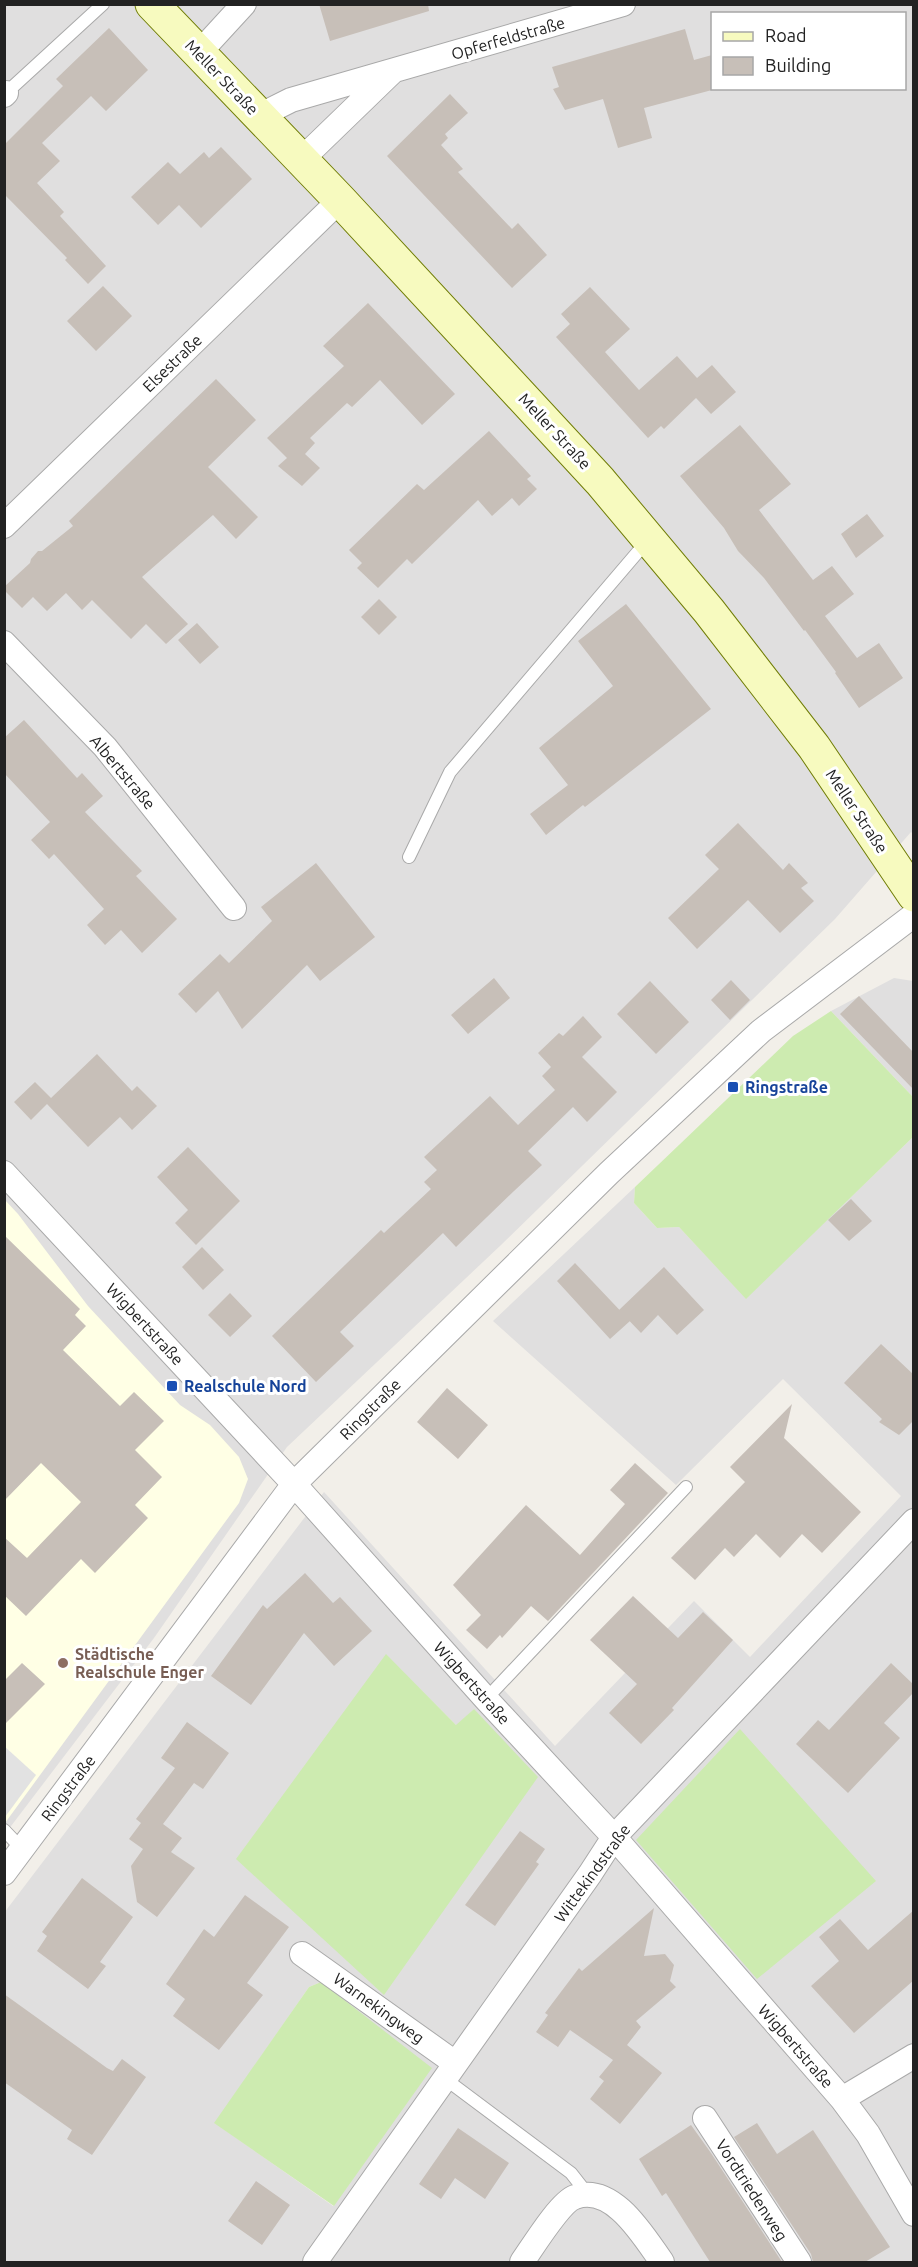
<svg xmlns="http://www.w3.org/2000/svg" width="918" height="2267" font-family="Ubuntu,sans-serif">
<rect width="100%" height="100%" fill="#f2efe9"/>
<path fill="#e0dfdf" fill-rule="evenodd" d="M5,5h908v829l-2,-2 -76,87 -334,326 -214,202 -133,191 -149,196zM712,14h192v74h-192z
M894,978l19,3v116l-82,-86z
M913,1137v1125h-908l-1,-349 320,-421 231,254 139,-145 56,56 151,-161 -118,-117 -107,106 -183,-164 142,-134 -1,16 23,25 22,-1 67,71zM386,1655l71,71 17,-17 -90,286zM321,1982l13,224h-1l-118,-83 94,-136z"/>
<path fill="#ffffe5" d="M5,1200l13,14 70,92 92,99 30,20 29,32 9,22 -9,24 -234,320z"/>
<path fill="#cdebb0" d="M831,1011l82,86v40l-167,162 -67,-72 -22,1 -23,-25 1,-16 158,-151z
M386,1654l70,71 18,-16 64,68 -154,218 -148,-136z
M740,1729l136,152 -119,98 -121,-139z
M321,1982l111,86 -98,138 -120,-83 95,-136z"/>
<path fill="#e2e2e2" d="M4,1746l32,29 -31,42h-1z"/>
<path fill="#c7bfb8" d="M319,4h109l1,7 -99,30z
M109,28l39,42 -42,41 -15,-15 -49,47 18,18 -23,22 27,29 -4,4 46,50 -18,18 -23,-24 2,-2 -63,-64v-49l59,-59 -7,-7z
M685,29l9,31 18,-5v35l-68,18 8,30 -34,10 -15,-49 -38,11 -12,-21 6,-2 -7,-20z
M450,94l18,19 -23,21 3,4 -7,7 22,24 -5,3 54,57 6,-6 29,32 -35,33 -125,-132z
M221,147l31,32 -51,49 -22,-23 -21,20 -27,-28 37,-35 12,12 24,-22 5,6z
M103,286l29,30 -36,35 -29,-30z
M590,287l40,42 -25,23 34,38 38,-34 20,22 15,-13 24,27 -25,22 -15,-16 -32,31 -3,-3 -13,12 -92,-101 14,-13 -9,-10z
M368,303l87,91 -33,31 -42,-45 -28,27 -5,-4 -37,35 5,5 -10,11 15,14 -18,18 -24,-20 9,-8 -20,-20 77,-72 -21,-20z
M216,379l40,41 -48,47 50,50 -22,22 -23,-24 -71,62 46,47 -22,20 -20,-20 -15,15 -39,-39 -10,10 -16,-17 -19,18 -14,-14 -11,11 -18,-18v-3l26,-24 1,-4 7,-8h4l31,-25 -4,-5z
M740,425l51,59 -32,26 54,70 19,-14 22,28 -29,22 32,42 22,-15 24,35 -44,30 -24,-35 1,-1 -31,-42 -1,1 -40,-53 -26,-27 -14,-23 -44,-52z
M489,431l42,45 -4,3 10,10 -18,17 -7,-8 -20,18 -14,-16 -66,64 -5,-5 -29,29 -21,-20 5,-5 -13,-13 68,-66 7,6z
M867,514l17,22 -28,22 -15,-24z
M379,599l18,18 -18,18 -18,-18z
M626,604l85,105 -126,98 -2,-2 -37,30 -16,-21 38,-29 -29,-37 74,-62 -35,-45z
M197,623l22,24 -19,17 -22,-24z
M24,720l53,58 5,-5 21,23 -18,16 57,59 -6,5 41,43 -35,34 -21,-23 -16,15 -18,-20 17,-16 -50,-55 -5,5 -18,-19 19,-18 -46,-49v-35z
M738,823l45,47 6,-7 19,20 -7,5 13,13 -34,32 -32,-33 -51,49 -29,-31 51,-49 -14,-14z
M316,863l59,74 -55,44 -13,-16 -65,64 -24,-38 -22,22 -18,-19 42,-40 9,9 43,-42 -11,-14z
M494,978l16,20 -42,36 -17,-19z
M731,980l19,20 -20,20 -19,-20z
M650,981l39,41 -33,32 -39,-40z
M859,996l55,57v37l-74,-76z
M583,1016l19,21 -20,20 35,35 -30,30 -14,-15 -45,44 14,14 -28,26 -58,56 -13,-14 -103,99 14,14 -38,36 -44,-46 109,-106 3,3 47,-44 -7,-7 13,-12 -13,-13 66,-61 28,29 37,-35 -13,-14 9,-9 -13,-14 21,-20 4,3z
M97,1054l35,37 5,-5 20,20 -25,24 -12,-13 -32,30 -41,-43 -16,16 -17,-18 21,-20 16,16z
M188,1147l52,54 -44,44 -21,-22 13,-13 -31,-33z
M851,1199l21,22 -23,20 -21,-21z
M4,1235l76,74 -5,6 11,11 -23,24 57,56 14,-14 30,29 -29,29 27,27 -27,28 13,13 -53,55 -14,-14 -55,57 -22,-21v-58l23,21 54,-56 -40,-39 -37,38z
M202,1247l22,23 -21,20 -21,-23z
M575,1263l55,58 -20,18 -53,-58z
M664,1267l40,43 -27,25 -19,-20 -17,18 -22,-23z
M230,1293l22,23 -22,21 -22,-22z
M881,1344l33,31v45l-15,15 -20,-13 3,-3 -38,-36z
M447,1388l41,37 -30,34 -41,-37z
M792,1404l-8,34 77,74 -39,41 -20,-19 -22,24 -24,-24 -22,23 -9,-9 -30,32 -24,-22 74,-76 -15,-15z
M635,1463l33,30 -120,128 -17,-15 -29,32 -2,-3 -13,14 -21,-19 15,-15 -28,-30 73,-80 54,50 45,-51 -15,-14z
M305,1573l28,30 7,-6 32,34 -38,35 -30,-33 -53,72 -40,-29 52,-71 4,4z
M633,1596l45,42 25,-26 30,28 -61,68 2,2 -33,34 -32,-31 28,-29 -47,-44z
M22,1663l23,21 -41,41v-44z
M891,1663l23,22v7l-30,31 16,15 -52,55 -52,-49 22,-24 11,10z
M187,1722l42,31 -26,36 -9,-6 -31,41 19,14 -11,14 24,16 -38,49 -20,-15 -6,-36 12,-17 -14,-10 12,-16 -5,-4 39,-51 -14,-10z
M520,1831l25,18 -9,13 3,2 -44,62 -30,-21z
M82,1878l51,39 -33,45 6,4 -18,23 -51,-38 10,-15 -5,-4z
M245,1895l44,32 -42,56 16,12 -44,55 -46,-34 12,-17 -19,-15 38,-55 10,8z
M654,1908l-10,48 21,-2 9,11 -4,16 6,6 -40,34 5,6 -14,18 35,28 -42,51 -30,-25 14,-18 -5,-4 14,-17 -43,-30 -12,17 -22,-15 12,-17 -3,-2 34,-45 3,3z
M914,1910v70l-60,53 -43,-47 28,-25 -20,-24 21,-18 28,31z
M4,1994l103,74 6,3 9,-12 24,18 -54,78 -25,-16 5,-9 -68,-48z
M757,2123l20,31 36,-24 77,117 -25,15h-52l-2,-8 -77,-117z
M691,2125l20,28 71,109h-72l-44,-69 -4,3 -23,-37z
M458,2128l51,35 -24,36 -30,-21 -14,21 -22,-15z
M256,2181l34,24 -28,40 -34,-24z"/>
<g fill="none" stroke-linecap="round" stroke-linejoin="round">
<defs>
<path id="service" d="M6,93l97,-89
M409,857l41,-85 198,-232
M486,1699l200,-212
M4,1830l18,19
M444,2078l127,95 18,23"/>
<path id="minor" d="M199,53l45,-49
M4,95l2,-2
M259,116l32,-16 332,-96
M301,160l91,-88
M4,526l336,-326
M4,643l101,104 129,161
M4,1173l290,311 192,215 128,138 228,262 26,35 46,80
M4,1873l290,-389 315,-311 152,-142 153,-116
M302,1954l153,109
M842,2099l72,-43
M705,2118l94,144
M315,2262l275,-388 24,-37 300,-316
M522,2262c10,-14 38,-60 53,-65 38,-14 69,40 87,65"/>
<path id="secondary" d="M152,4l188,196 260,281 109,130 105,136 100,148"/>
</defs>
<use href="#service" stroke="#a9a9a9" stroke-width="14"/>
<use href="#minor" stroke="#a9a9a9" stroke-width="26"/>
<use href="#secondary" stroke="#707d05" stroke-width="35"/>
<use href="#service" stroke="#fff" stroke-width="12"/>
<use href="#minor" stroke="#fff" stroke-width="24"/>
<use href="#secondary" stroke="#f7fabf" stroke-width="33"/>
</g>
<g fill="#1a4fb4" stroke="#fff" stroke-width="2">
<rect x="727" y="1081" width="12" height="12" rx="3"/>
<rect x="166" y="1380" width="12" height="12" rx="3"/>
</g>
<circle fill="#8d6e63" stroke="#fff" stroke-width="2" cx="63" cy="1663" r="6"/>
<g text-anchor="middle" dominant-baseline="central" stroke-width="6" stroke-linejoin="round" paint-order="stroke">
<g font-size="16" fill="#222" stroke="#fff">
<text transform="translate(508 38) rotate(-16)">Opferfeldstraße</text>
<text transform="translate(222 77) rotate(46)">Meller Straße</text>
<text transform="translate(172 363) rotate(-44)">Elsestraße</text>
<text transform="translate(555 431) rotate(47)">Meller Straße</text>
<text transform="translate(123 772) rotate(50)">Albertstraße</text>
<text transform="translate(857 811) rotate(56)">Meller Straße</text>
<text transform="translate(145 1324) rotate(47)">Wigbertstraße</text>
<text transform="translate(370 1409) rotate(-45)">Ringstraße</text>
<text transform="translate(472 1683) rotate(48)">Wigbertstraße</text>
<text transform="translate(68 1788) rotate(-53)">Ringstraße</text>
<text transform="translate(592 1873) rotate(-54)">Wittekindstraße</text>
<text transform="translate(379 2008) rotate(36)">Warnekingweg</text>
<text transform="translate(796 2046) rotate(49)">Wigbertstraße</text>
<text transform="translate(752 2190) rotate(57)">Vordtriedenweg</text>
</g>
<g font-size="16" font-weight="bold" fill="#164399" stroke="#fff" text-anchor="start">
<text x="745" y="1087">Ringstraße</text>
<text x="184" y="1386">Realschule Nord</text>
</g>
<g font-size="16" font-weight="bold" fill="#785e54" stroke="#fff" text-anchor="start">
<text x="75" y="1654">Städtische<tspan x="75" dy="18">Realschule Enger</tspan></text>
</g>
</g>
<rect width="918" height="2267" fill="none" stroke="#222222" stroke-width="12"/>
<rect x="711" y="12" width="195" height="78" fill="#ffffff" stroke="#a7a7a7" stroke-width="1.5"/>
<rect x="723" y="32" width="30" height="9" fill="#f7fabf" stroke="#a7a7a7" stroke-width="1.5"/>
<text x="765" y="42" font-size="18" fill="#222222">Road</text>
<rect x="723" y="57" width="30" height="18" fill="#c7bfb8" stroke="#a7a7a7" stroke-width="1.5"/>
<text x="765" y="72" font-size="18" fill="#222222">Building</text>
</svg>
